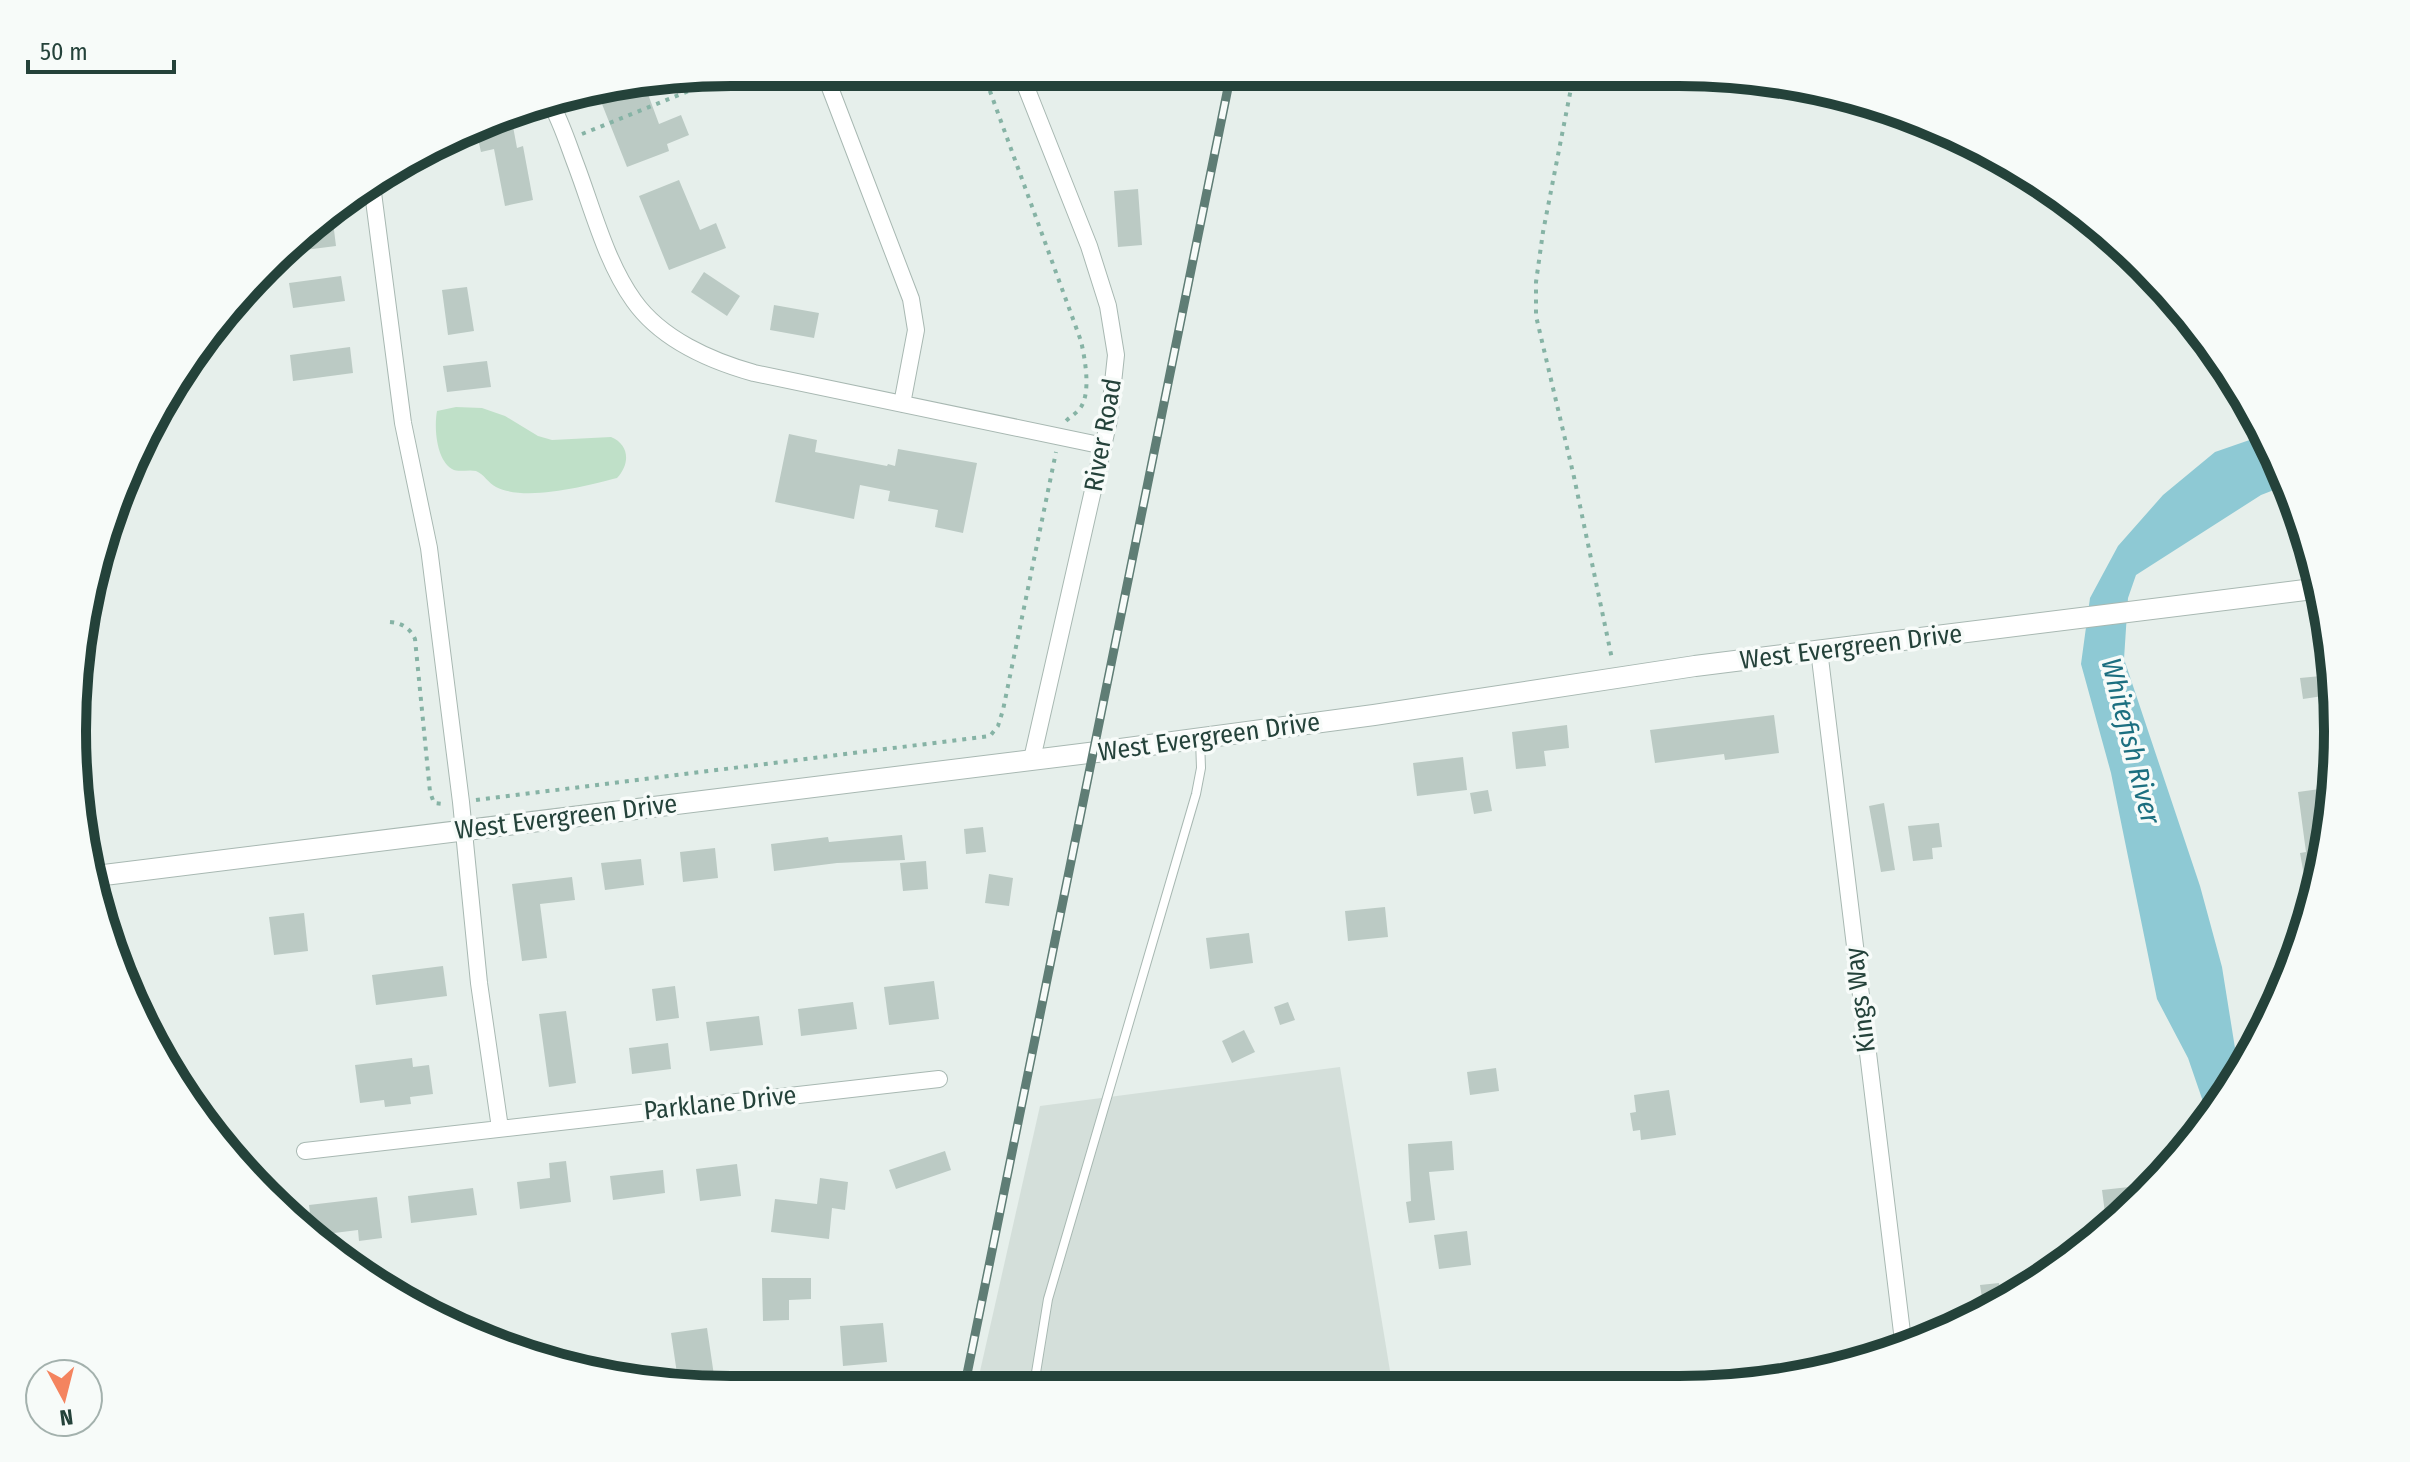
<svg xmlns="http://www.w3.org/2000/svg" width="2410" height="1462" font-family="'Fira Sans Condensed',sans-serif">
<rect width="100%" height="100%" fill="#e6efeb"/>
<path fill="#d4dfda" d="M1340,1067l53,322h-417l64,-283z"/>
<path fill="#bfe0c8" d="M456,407l26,1 23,8 33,20 14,4 59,-3c19,8 19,27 6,41 -31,8 -91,24 -121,9 -8,-4 -12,-13 -20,-16 -8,-2 -17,2 -24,-2 -16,-10 -18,-42 -15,-58z"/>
<path fill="#8ec9d4" d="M2264,435l25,49 -28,11 -125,80 -8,23 -4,61 76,227 22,81 13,81 7,21 -15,28 -18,22 -21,-61 -31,-59 -46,-226 -30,-109 9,-66 28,-52 45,-51 52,-43z"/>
<path fill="#bbcac4" d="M645,86l14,38 22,-9 8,20 -22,9 2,7 -42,16 -29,-73z
M512,121l5,27 6,-2 10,54 -28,6 -11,-57 -13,3 -5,-22z
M679,180l21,50 16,-7 10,25 -57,22 -30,-74z
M1138,189l4,56 -24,2 -4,-56z
M333,222l3,24 -47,6 26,-28z
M704,272l36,24 -13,20 -36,-24z
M341,276l4,25 -52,7 -4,-25z
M467,287l7,44 -26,4 -6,-45z
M774,305l45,8 -5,25 -44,-8z
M350,347l3,26 -60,8 -3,-26z
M487,361l4,26 -44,5 -4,-26z
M789,434l28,6 -2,12 72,14 1,-2 7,2 3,-17 79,14 -14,70 -28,-6 3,-17 -50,-9 2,-10 -30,-6 -6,34 -79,-17z
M2321,676l2,20 -20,3 -3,-21z
M1774,715l5,38 -54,7 -1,-6 -69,9 -5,-33z
M1567,725l2,23 -25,3 2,15 -30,3 -4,-37z
M1463,757l4,33 -50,6 -4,-33z
M2327,788l3,20 -5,52 -15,49 -10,-56 6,-1 -8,-60z
M1488,790l4,21 -18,3 -4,-21z
M1884,803l11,67 -14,2 -12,-66z
M1939,823l3,24 -10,1 1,11 -20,2 -5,-35z
M983,827l3,25 -20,2 -2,-25z
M902,835l3,25 -68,3 -63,8 -3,-27 57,-7 1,5z
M715,848l3,30 -35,4 -3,-30z
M641,859l3,26 -39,5 -4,-27z
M926,861l2,28 -25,2 -3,-28z
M989,874l24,4 -4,28 -24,-3z
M572,877l3,23 -35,4 7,54 -25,3 -10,-77z
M1385,907l3,30 -40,4 -3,-30z
M304,913l4,38 -34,4 -5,-38z
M1249,933l4,30 -43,6 -4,-31z
M443,966l4,30 -71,9 -4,-30z
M934,981l5,38 -50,6 -5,-38z
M675,986l4,32 -23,3 -4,-32z
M853,1002l4,27 -56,7 -3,-27z
M1288,1002l7,18 -15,5 -6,-18z
M566,1011l10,72 -27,4 -10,-73z
M759,1016l4,29 -53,6 -4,-29z
M1244,1030l11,22 -23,11 -10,-22z
M668,1043l3,26 -39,5 -3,-26z
M412,1058l1,9 16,-2 4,29 -23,3 1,7 -26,3 -1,-7 -24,3 -5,-38z
M1496,1068l3,23 -29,4 -3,-23z
M1669,1090l7,45 -35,5 -1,-10 -7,1 -3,-18 6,-1 -2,-17z
M1452,1141l2,29 -25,2 6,48 -26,3 -3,-21 5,-1 -3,-57z
M945,1151l6,19 -55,19 -7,-19z
M566,1161l5,41 -51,7 -3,-27 33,-4 -1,-15z
M737,1164l4,32 -41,5 -4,-32z
M663,1170l2,23 -52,7 -3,-24z
M820,1178l28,4 -3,28 -13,-2 -3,31 -58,-7 4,-33 42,5z
M2156,1184l-11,13 -18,14 -22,2 -3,-23z
M473,1188l4,27 -66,8 -3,-27z
M377,1197l5,41 -23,3 -1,-11 -40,5 -6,-5 -3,-25z
M1467,1231l4,34 -32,4 -5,-34z
M762,1278h49v21l-22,1v20l-26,1z
M1999,1283l3,19 -19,2 -3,-19z
M883,1323l4,39 -44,4 -3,-40z
M707,1328l9,61 -37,-2 -8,-54z"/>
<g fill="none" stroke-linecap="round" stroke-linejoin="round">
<defs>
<path id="service" d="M1034,1385l14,-86 148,-505 5,-26 -1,-29"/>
<path id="minor" d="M824,72l87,227 5,31 -14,74
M1020,72l69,174 19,60 8,49 -7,65 -77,339
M550,102c11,19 18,42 26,63 17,45 30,97 58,136 27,38 77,60 120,72l350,73
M372,185l31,238 26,125 32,254 18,181 21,145
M1819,650l85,699
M305,1151l634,-72"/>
<path id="tertiary" d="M96,876l1017,-126 261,-35 321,-49 626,-78"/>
</defs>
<use href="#service" stroke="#a8b8b2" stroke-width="10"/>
<use href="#minor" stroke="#a8b8b2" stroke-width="18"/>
<use href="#tertiary" stroke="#a8b8b2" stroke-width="22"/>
<path stroke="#86b3a5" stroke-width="4" stroke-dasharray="4 6" stroke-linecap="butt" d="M983,72l98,269c4,18 10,50 0,66 -4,6 -10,9 -15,14
M1574,73l-31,159 -7,50v34l38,161 38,182
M582,134l154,-62
M390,622c12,1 20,6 25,17l15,153 4,11 10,1
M476,800l514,-64 8,-10 5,-16 53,-258"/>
<use href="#service" stroke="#fff" stroke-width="8"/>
<use href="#minor" stroke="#fff" stroke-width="16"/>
<use href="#tertiary" stroke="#fff" stroke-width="20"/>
<defs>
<path id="rail" d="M964,1389l267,-1316"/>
</defs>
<use href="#rail" stroke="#5f7d75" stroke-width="9"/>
<use href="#rail" stroke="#f7fbf9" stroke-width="6" stroke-dasharray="18" stroke-linecap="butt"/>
</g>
<g text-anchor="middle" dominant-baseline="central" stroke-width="7" stroke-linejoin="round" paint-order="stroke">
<g font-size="26" fill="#24423a" stroke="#f7fbf9">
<text transform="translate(1103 435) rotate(-80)">River Road</text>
<text transform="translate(1851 647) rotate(-7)">West Evergreen Drive</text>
<text transform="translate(1209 737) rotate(-8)">West Evergreen Drive</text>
<text transform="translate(566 817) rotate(-7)">West Evergreen Drive</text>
<text transform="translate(1860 1000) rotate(-97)">Kings Way</text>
<text transform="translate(720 1103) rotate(-6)">Parklane Drive</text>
</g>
<g font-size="28" font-style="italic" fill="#1c6f80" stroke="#f7fbf9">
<text transform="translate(2131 741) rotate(76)">Whitefish River</text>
</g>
</g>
<path d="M0 0H2410V1462H0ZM731 86H1679A645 645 0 0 1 2324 731V731A645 645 0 0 1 1679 1376H731A645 645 0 0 1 86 731V731A645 645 0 0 1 731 86Z" fill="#f7fbf9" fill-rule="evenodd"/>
<path fill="none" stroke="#24423a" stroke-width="10" d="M731 86H1679A645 645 0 0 1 2324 731V731A645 645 0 0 1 1679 1376H731A645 645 0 0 1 86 731V731A645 645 0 0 1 731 86Z"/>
<g transform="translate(64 1398) rotate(173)"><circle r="38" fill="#f7fbf9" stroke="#a3b1ad" stroke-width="2"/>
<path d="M0-6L14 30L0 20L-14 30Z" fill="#f4845f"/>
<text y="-12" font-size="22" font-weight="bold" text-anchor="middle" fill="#24423a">N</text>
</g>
<path d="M28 60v12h146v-12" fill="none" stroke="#24423a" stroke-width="4"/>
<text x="40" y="60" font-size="24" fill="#24423a" stroke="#f7fbf9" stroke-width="6" paint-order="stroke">50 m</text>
</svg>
